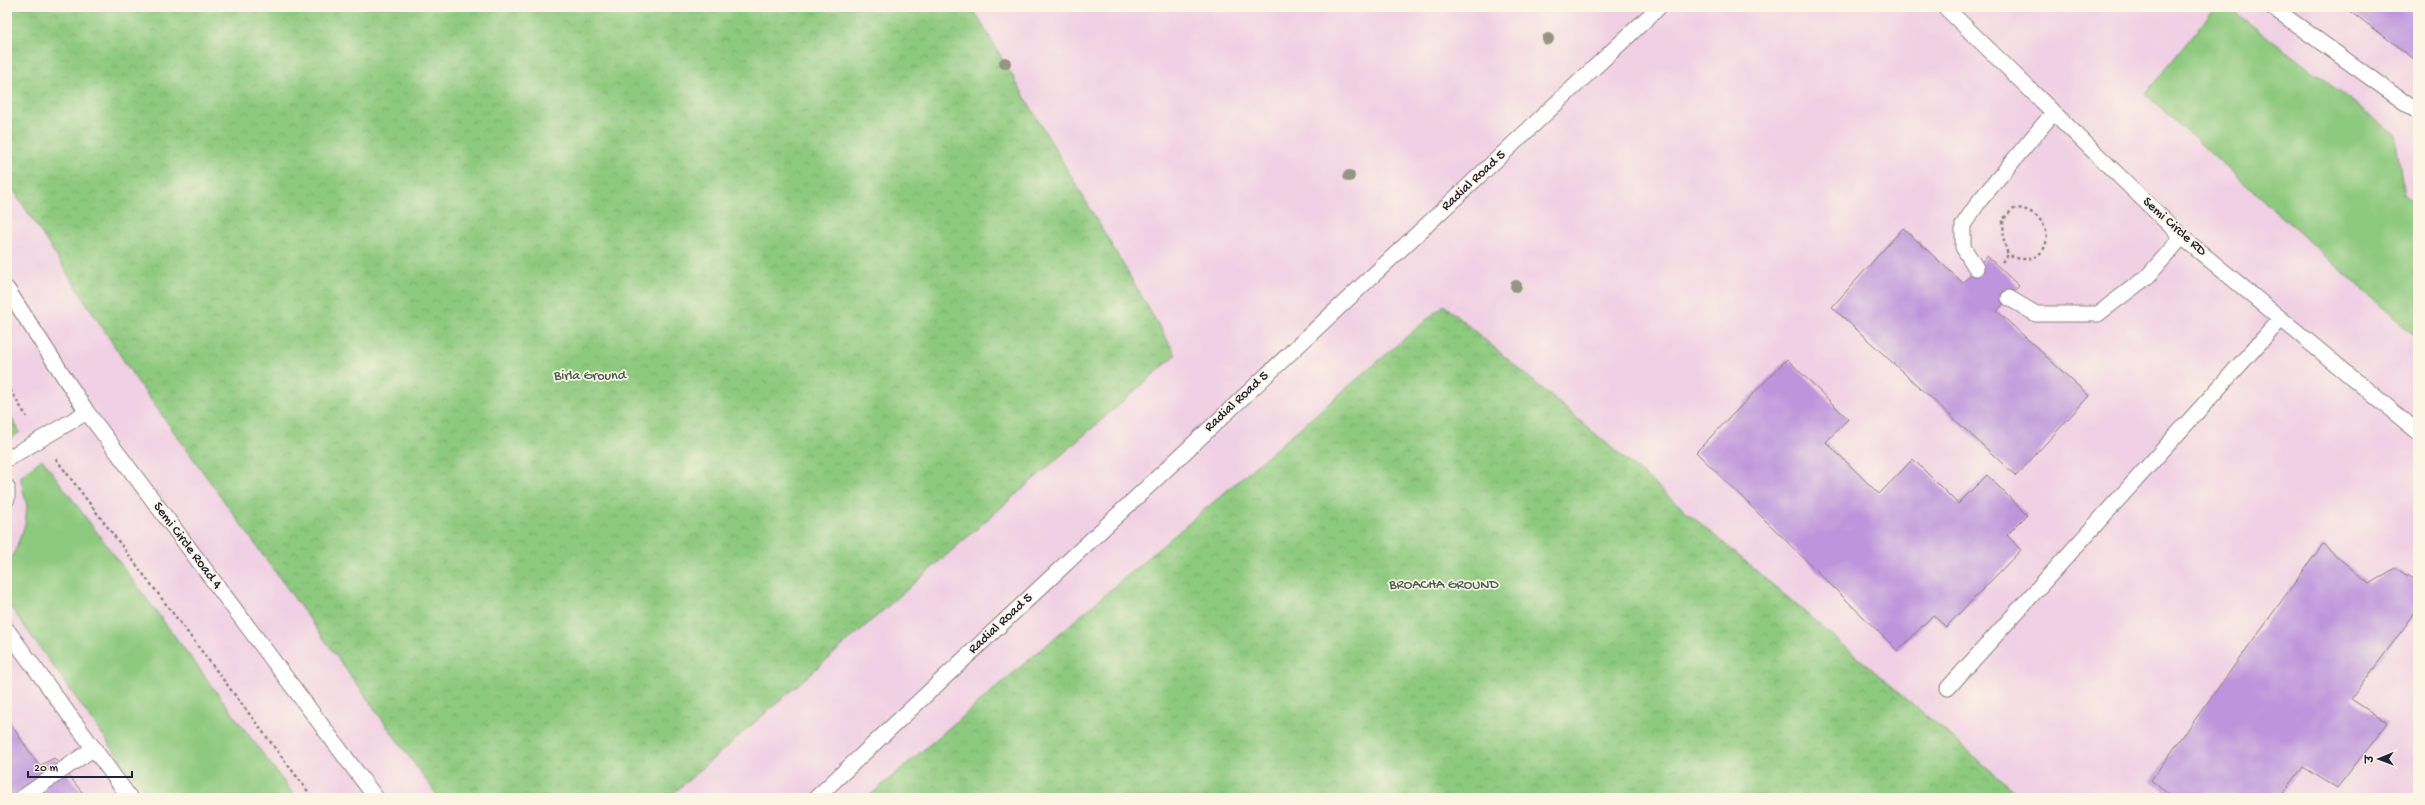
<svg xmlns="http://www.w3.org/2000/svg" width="2425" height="805" font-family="'Gochi Hand','Playpen Sans Deva',sans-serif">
<defs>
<pattern id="park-crowns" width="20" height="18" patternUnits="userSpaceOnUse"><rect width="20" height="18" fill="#8dc97e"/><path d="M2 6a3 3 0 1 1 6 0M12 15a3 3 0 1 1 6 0" fill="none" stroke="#79ac6e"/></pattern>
</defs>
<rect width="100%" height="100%" fill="#fcf5e5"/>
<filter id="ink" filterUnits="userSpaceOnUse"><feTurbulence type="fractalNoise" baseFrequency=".025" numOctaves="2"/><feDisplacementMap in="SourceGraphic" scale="8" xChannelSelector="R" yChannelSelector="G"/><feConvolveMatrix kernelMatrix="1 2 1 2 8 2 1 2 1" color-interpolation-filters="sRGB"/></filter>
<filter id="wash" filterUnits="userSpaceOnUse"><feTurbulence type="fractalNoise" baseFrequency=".012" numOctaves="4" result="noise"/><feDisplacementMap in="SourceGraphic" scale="16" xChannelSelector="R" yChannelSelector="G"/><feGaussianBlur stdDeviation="0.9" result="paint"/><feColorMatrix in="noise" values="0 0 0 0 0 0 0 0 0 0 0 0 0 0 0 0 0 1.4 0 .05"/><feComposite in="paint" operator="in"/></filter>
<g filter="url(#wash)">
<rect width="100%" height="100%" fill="#f3dbbc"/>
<path fill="#f0d0e4" d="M7,7h2411v791h-2411z"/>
<path fill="#8dc97e" stroke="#58765c" d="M2216,7h12l167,127 9,61 14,12v132l-273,-245z
M7,411l13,21 -13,9z
M42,459l254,339h-148l-141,-196v-37l8,-14 10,-26 2,-19 -7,-29z"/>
<path fill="url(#park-crowns)" stroke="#58765c" d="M7,7h965l204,348 -508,443h-229l-304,-420 -128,-198z
M1444,305l579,493h-1156z"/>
<g id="blocks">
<path fill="#be95dc" d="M2345,7h73v55z
M1903,228l60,55 24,-27 32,30 -22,25 92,85 -73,80 -184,-169z
M1787,359l61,60 -22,23 53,52 34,-35 45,45 29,-29 40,40 -20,20 14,15 -75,77 -13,-12 -35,36 -202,-199z
M2323,544l46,40 26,-16 23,14v27l-67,90 37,24 -51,65 -34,-21 -23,31h-107l-22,-18z
M7,718l32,48 15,-8 33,40h-80z"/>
</g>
</g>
<g filter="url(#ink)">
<use href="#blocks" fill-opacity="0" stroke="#8a7e7c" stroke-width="1"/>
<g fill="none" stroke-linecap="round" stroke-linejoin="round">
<defs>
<path id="service" d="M1945,7l237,230 236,195
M2272,7l146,105
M1976,268l-13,-21v-22l17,-25 74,-88
M7,289l80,123 289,386
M2009,298l27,16h62l50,-38 34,-39
M7,459l80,-47
M7,487v12
M7,630l123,168
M1948,688l333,-369
M22,798l72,-50
M816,798l843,-791"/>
</defs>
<use href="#service" stroke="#8a7e7c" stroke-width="17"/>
<path stroke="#8a7e7c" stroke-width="2.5" stroke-dasharray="3 3" stroke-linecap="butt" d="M2002,262l6,-7c4,1 10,4 15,4 31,1 32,-41 0,-50 -3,-1 -8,-1 -11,1 -3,3 -6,7 -9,9l1,22 4,14
M7,385l20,32
M56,459l257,339"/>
<use href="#service" stroke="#fff" stroke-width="15"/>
</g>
<g fill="#949582">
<circle cx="1548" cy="39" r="6"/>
<circle cx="1005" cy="63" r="6"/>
<circle cx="1349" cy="176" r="6"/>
<circle cx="1516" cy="286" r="6"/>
</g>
</g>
<g text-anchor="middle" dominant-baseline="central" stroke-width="3.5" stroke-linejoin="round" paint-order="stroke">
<g font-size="14" fill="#22223b" stroke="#fcf5e5">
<text transform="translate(1474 181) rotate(-43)">Radial Road 5</text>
<text transform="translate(2174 227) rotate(42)">Semi Circle RD</text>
<text transform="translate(1237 402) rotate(-43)">Radial Road 5</text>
<text transform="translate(187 546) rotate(53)">Semi Circle Road 4</text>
<text transform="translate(1001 624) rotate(-43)">Radial Road 5</text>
</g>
<g font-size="14" fill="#475c52" stroke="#fcf5e5">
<text x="590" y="376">Birla Ground</text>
<text x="1444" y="585">BROACHA GROUND</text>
</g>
</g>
<rect width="2425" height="805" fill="none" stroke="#fcf5e5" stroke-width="24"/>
<g transform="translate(2379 759) rotate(269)" stroke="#fcf5e5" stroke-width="3" paint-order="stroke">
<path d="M0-3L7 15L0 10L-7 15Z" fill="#22223b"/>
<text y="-6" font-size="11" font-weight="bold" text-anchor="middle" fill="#22223b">उ</text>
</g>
<path d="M28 771v6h104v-6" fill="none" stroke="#22223b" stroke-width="2"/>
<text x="34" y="771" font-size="12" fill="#22223b" stroke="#fcf5e5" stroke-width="3" paint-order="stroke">20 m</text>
</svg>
